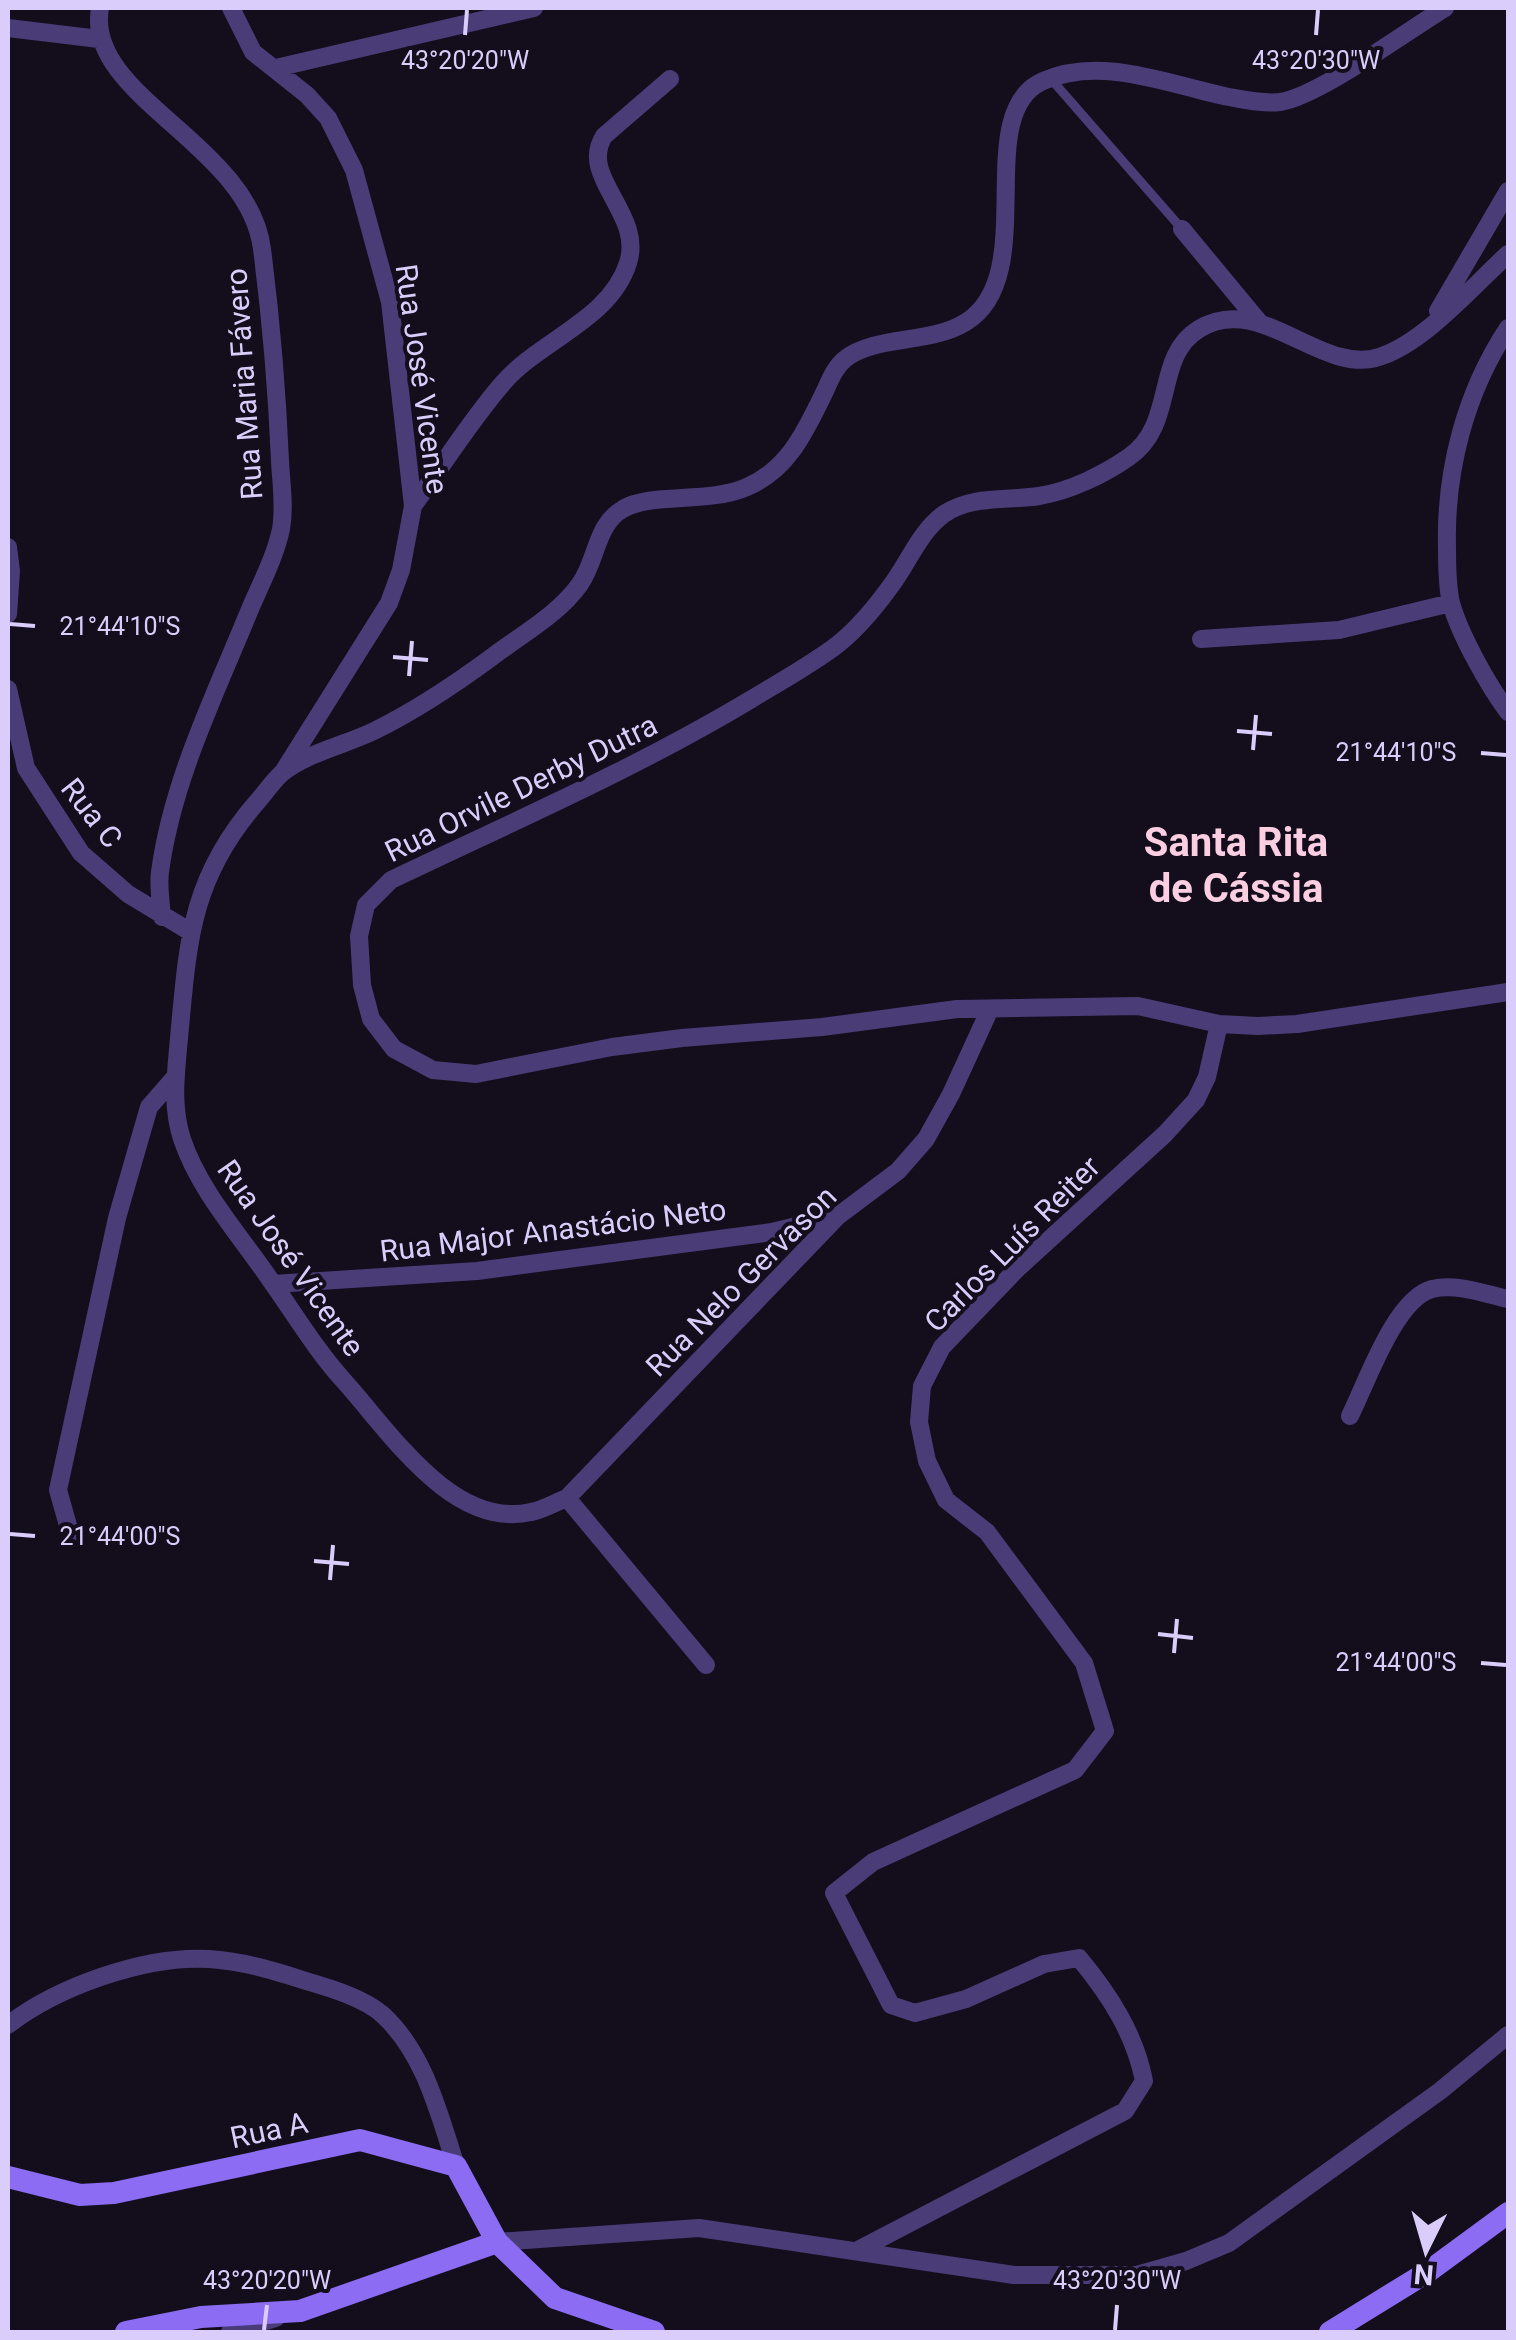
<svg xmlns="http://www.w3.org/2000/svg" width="1516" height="2340" font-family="Roboto,sans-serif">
<rect width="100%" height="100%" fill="#130d1c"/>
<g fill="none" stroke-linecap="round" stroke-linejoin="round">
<path stroke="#4a3c77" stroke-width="9" d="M1051,79l131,150"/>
<path stroke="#4a3c77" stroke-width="18" d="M100,8c-16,88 149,136 162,241 9,70 15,141 18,212 1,21 5,46 1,68 -6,29 -22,58 -33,85 -34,83 -76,168 -88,258 -2,14 1,30 2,45
M231,8l22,44 54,43 21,23 26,52 36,132 23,204 -12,64 -12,33 -106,169
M8,28l91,11
M276,68l258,-60
M1182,229l77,93
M1508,254c-35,32 -84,89 -129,103 -58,19 -119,-66 -180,-28 -46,28 -22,95 -70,128 -26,18 -59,34 -90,39 -31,5 -67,-1 -95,18 -25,18 -36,50 -54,73 -16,22 -35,45 -57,61 -26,19 -55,35 -83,52 -115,69 -238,122 -359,180l-25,25 -7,31 3,49 9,34 23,30 39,21 43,4 136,-27 70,-9 140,-11 135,-18 181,-3 81,18 39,2 39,-2 211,-32
M1438,311l70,-120
M1508,328c-43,65 -63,143 -61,220 0,17 0,38 4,55 9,32 37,82 57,109
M413,506c30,-41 57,-85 90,-123 37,-43 107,-63 125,-120 16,-50 -50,-86 -24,-127l66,-57
M8,547l3,24 -3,43
M1201,639l138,-9 112,-27
M8,689l18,79 55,85 47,41 61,37
M990,1009l-39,85 -25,45 -28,32 -60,45 -271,282c-11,4 -24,12 -36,14 -78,18 -141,-80 -187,-131 -29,-32 -50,-68 -75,-103 -30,-44 -70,-88 -87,-139 -11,-34 -6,-66 -3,-101 9,-96 11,-159 78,-236 8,-9 16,-21 25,-29 25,-20 63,-28 92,-42 43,-21 80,-46 118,-74 29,-22 67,-43 88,-73 17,-24 16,-60 43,-75 28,-17 86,-5 124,-22 42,-18 59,-57 78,-96 5,-11 10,-24 20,-32 30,-24 87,-15 121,-37 76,-47 4,-209 77,-241 59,-26 127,4 186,16 16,3 35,7 51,5 39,-6 127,-71 165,-94
M273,1284l204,-13 295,-39 65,-16
M1350,1416c17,-34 45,-117 82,-127 25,-6 53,5 76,10
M567,1498l139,167
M71,1536l-13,-46 59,-272 32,-111 27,-31
M8,2025c49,-38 137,-70 201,-66 34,2 65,12 97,22 24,7 58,17 77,34 42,39 56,99 73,151
M497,2242l202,-14 315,47h123l49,-14 43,-18 211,-152 68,-56
M858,2250l267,-139 19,-30c-9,-47 -35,-87 -65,-123l-35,6 -78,35 -51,14 -24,-8 -57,-112 39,-31 202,-92 30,-39 -21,-68 -97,-131 -41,-32 -19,-39 -8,-39 3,-36 20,-39 75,-78 148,-135 31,-34 11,-23 12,-53
M230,2332l46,-14"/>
<path stroke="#8b6cf3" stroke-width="22" d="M8,2177l72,18 34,-2 246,-53 96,26 41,76 58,56 99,34
M126,2332l75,-15 99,-6 197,-69
M1330,2332l99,-61 79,-58"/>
</g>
<path fill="none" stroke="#dbcdfb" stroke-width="4" d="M465,35l2,-25M1316,35l2,-25M10,624l25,2M393,657l35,3M409,676l3,-35M1237,731l35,3M1253,750l3,-35M1481,753l25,2M10,1534l25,2M314,1561l35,3M330,1580l3,-35M1158,1634l35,4M1174,1653l3,-34M1481,1663l25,2M264,2330l3,-25M1115,2330l2,-25"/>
<g text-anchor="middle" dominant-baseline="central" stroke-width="8" stroke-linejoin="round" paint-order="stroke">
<g font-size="30" fill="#dbcdfb" stroke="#130d1c">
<text transform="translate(422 379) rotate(82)">Rua José Vicente</text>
<text transform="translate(244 384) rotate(-94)">Rua Maria Fávero</text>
<text transform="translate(521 788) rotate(-26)">Rua Orvile Derby Dutra</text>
<text transform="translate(92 813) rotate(52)">Rua C</text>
<text transform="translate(553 1230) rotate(-7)">Rua Major Anastácio Neto</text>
<text transform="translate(1012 1244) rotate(-45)">Carlos Luís Reiter</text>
<text transform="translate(291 1258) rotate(55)">Rua José Vicente</text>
<text transform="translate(741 1281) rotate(-45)">Rua Nelo Gervason</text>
<text transform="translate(269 2130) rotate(-12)">Rua A</text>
</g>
<g font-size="40" font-weight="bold" fill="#fbcee2" stroke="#130d1c">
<text x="1236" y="842">Santa Rita<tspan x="1236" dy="46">de Cássia</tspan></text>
</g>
</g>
<g font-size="25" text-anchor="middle" fill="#dbcdfb" stroke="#130d1c" stroke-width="8" stroke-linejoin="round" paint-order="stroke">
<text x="465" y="69">43°20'20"W</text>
<text x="1316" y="69">43°20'30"W</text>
<text x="120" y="635">21°44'10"S</text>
<text x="1396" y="761">21°44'10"S</text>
<text x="120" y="1545">21°44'00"S</text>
<text x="1396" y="1671">21°44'00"S</text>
<text x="267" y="2289">43°20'20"W</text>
<text x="1117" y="2289">43°20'30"W</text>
</g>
<rect width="1516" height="2340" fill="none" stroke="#dbcdfb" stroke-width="20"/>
<g transform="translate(1426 2250) rotate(185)" stroke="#130d1c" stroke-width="8" paint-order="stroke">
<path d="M0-8L18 38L0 25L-18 38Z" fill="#dbcdfb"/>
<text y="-15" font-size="28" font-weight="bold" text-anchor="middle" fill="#dbcdfb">N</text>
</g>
</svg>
